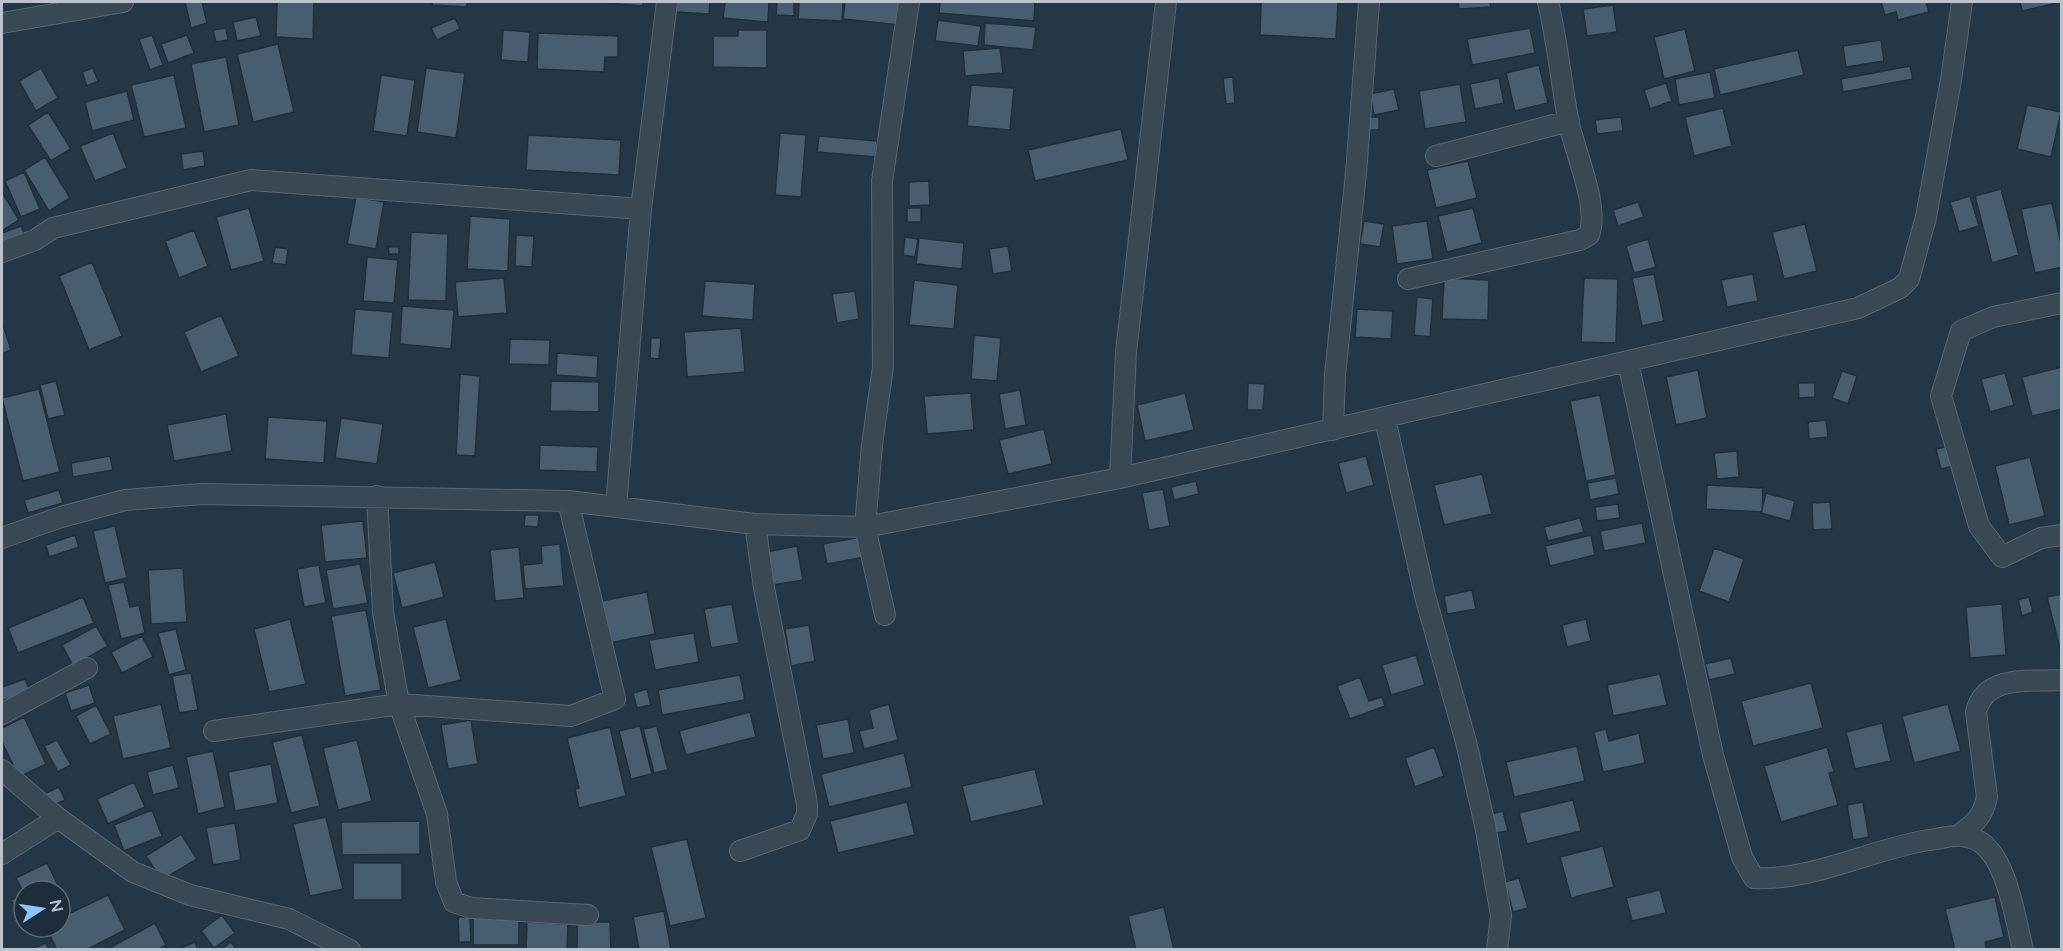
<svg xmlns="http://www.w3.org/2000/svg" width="2063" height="951" font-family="Lato,sans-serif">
<rect width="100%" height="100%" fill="#243746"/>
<path fill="#485d6d" stroke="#202f3d" stroke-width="1.5" d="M185,2h17l5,21 -16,5z
M277,2h37l-1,37 -37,-2z
M432,2h35v5l-35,-2z
M594,2h49v4z
M677,2h33l-1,12 -33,-2z
M725,2h44l-1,20 -45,-4z
M777,2h17v14l-18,-1z
M799,2h44l-1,19 -44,-2z
M845,2h57l-2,23 -57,-6z
M940,2h95l-1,19 -95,-8z
M1261,2h77l-2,37 -76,-4z
M1458,2h32l1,5 -32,2z
M1881,2h45l3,10 -31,8 -2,-8 -11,3z
M2020,2h42l-40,9z
M1613,5l4,27 -30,4 -4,-27z
M256,17l5,19 -24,5 -4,-19z
M455,18l5,11 -23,11 -6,-12z
M938,20l43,6 -3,20 -43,-5z
M985,23l51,4 -3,23 -49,-5z
M226,28l2,12 -12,2 -3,-12z
M1530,28l5,25 -63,12 -5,-26z
M1685,29l10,42 -31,8 -10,-42z
M503,30l27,2 -2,30 -27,-2z
M738,30h29v38l-54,-1v-31h25z
M538,33l80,3v21h-13l-1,15 -67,-3z
M152,35l11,30 -13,5 -11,-31z
M187,35l7,18 -26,10 -7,-19z
M1881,40l3,21 -38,6 -3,-21z
M278,44l16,68 -41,10 -16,-68z
M1000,48l3,25 -38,3 -2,-25z
M1798,50l6,25 -84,20 -6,-26z
M226,57l13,68 -35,7 -13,-68z
M1539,65l9,38 -33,8 -9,-38z
M1910,66l3,13 -70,13 -2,-13z
M41,68l17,30 -22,13 -17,-30z
M93,68l5,13 -11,5 -5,-14z
M426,68l39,5 -9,65 -39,-6z
M1710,72l5,26 -36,7 -4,-26z
M174,75l12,53 -42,9 -13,-52z
M381,75l34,5 -8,56 -34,-5z
M1233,77l2,26 -9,1 -3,-26z
M1499,78l5,25 -29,6 -5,-25z
M1666,83l6,18 -22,8 -6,-19z
M1460,84l6,38 -41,7 -6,-38z
M971,85l43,3 -4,42 -43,-4z
M1394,89l5,21 -25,5 -4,-21z
M127,91l7,29 -42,11 -7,-29z
M2027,105l34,7 -10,45 -34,-8z
M1723,108l9,38 -38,10 -9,-39z
M48,112l23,37 -20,12 -23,-36z
M1365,117h14v13h-14z
M1621,117l2,14 -26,3 -2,-14z
M1121,129l7,31 -93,21 -7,-31z
M113,133l14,35 -32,13 -15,-35z
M780,133l26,2 -5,62 -26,-2z
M528,135l93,5 -2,35 -93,-5z
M819,136l58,5 -1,16 -59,-5z
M203,151l2,15 -22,4 -2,-16z
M45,157l25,41 -21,13 -25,-41z
M1468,161l9,37 -41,10 -9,-38z
M24,172l16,37 -19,8 -16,-36z
M929,181l1,24 -21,1v-24z
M2001,189l18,66 -27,8 -17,-67z
M2,192l17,28 -17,11z
M1970,196l9,30 -20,6 -9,-30z
M356,197l28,5 -8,47 -29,-5z
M1638,202l6,15 -26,9 -5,-16z
M2052,203l10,45v19l-27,6 -14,-64z
M249,208l15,53 -33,9 -15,-53z
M907,208h14v14h-14z
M1473,208l9,35 -35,9 -9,-36z
M470,216l40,3 -2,52 -41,-2z
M1364,221l20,3 -4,23 -20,-3z
M1427,221l6,38 -36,5 -5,-38z
M1805,224l12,47 -33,8 -12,-47z
M21,226l5,12 -24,10v-15z
M194,230l14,36 -29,12 -14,-37z
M411,232l37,2 -2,67 -38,-1z
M516,235l18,1 -2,31 -17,-1z
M905,237l13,2 -3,18 -12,-2z
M919,238l45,5 -2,26 -46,-5z
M1648,239l8,28 -22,6 -8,-27z
M1008,246l4,25 -19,3 -4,-25z
M275,247l13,2 -2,16 -14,-2z
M388,247h11v7h-10z
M367,257l31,3 -4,43 -31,-2z
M92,262l30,74 -33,14 -30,-74z
M1654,274l10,47 -22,5 -10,-48z
M1753,274l5,27 -31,6 -6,-27z
M504,278l3,35 -49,4 -3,-35z
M1444,278l45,2 -1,40 -46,-1z
M1584,278l34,1 -2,64 -35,-1z
M914,280l44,5 -4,44 -45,-4z
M705,281l50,3 -2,36 -51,-4z
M855,291l4,28 -22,4 -5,-29z
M1417,297l16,2 -3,38 -16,-2z
M402,306l52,4 -3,39 -51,-5z
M355,309l38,3 -4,46 -38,-3z
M1357,309l36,2 -2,28 -36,-2z
M221,315l18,41 -38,16 -17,-40z
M2,322l9,28 -9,4z
M741,328l4,44 -58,5 -3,-45z
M974,335l27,3 -4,43 -26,-2z
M651,338h10l-2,21 -9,-1z
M510,339l40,1 -1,25 -40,-1z
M557,353l41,3 -1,22 -41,-3z
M2062,367v42l-30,7 -10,-39z
M1698,370l9,48 -31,7 -10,-48z
M1842,371l15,5 -9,28 -16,-6z
M2005,373l9,32 -24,7 -9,-33z
M460,374l20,2 -5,80 -19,-1z
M56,381l9,34 -17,4 -8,-34z
M551,381l48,1v30l-49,-1z
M1248,383l17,1 -2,26h-16z
M1798,383h17v14l-16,1z
M39,389l21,83 -37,9 -21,-83z
M1020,390l6,35 -21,4 -6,-35z
M971,393l3,37 -47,4 -3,-38z
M1185,393l9,37 -49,11 -8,-36z
M1600,395l16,80 -30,6 -16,-80z
M226,414l6,37 -58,10 -7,-36z
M268,417l59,4 -3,42 -59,-4z
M341,418l42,6 -6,40 -42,-6z
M1826,420l2,17 -19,2 -1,-17z
M1044,429l8,35 -44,10 -9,-34z
M540,445l58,2 -1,25 -58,-2z
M1949,446l5,20 -13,3 -5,-20z
M1737,451l2,26 -22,2 -3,-26z
M110,456l3,14 -40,7 -2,-14z
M1366,456l8,29 -28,8 -8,-30z
M2030,457l15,59 -36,9 -14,-59z
M1482,474l10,40 -48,11 -10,-40z
M1616,478l3,16 -29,6 -3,-17z
M1196,481l3,13 -25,6 -3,-13z
M1707,485l56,3 -1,24 -56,-3z
M1163,489l7,37 -21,4 -7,-37z
M59,490l4,13 -35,10 -4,-13z
M1766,493l29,8 -5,20 -29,-8z
M1830,502l2,27 -19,1 -1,-27z
M1618,504l2,14 -23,3 -2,-14z
M525,515h14l-1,12 -14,-1z
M1580,518l4,14 -36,9 -4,-14z
M363,521l4,37 -42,4 -4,-37z
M1642,523l4,20 -42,8 -4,-20z
M115,526l12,52 -22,5 -12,-52z
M75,535l4,12 -30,10 -3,-12z
M1591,535l4,20 -45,11 -5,-20z
M861,537l4,20 -38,7 -4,-20z
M560,544l4,42 -39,3 -2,-24 19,-2 -1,-17z
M797,546l6,34 -31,5 -6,-33z
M519,547l5,51 -29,3 -5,-51z
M1714,548l30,11 -15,43 -30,-11z
M435,562l9,35 -42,11 -9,-35z
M360,564l8,39 -35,6 -7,-39z
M319,565l7,38 -22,4 -7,-38z
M183,568l4,54 -36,2 -3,-54z
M124,582l6,25 9,-2 6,28 -24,6 -13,-54z
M1472,590l4,19 -29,5 -3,-18z
M647,592l8,42 -46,9 -7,-42z
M2062,594v62l-15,-59z
M83,597l11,26 -76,30 -10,-25z
M2029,597l4,15 -11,4 -4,-16z
M732,604l7,39 -28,5 -7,-39z
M2002,604l4,51 -36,3 -4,-51z
M366,610l15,80 -36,6 -14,-80z
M290,619l16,65 -37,8 -15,-63z
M446,619l15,61 -33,8 -15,-61z
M1586,619l5,22 -24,6 -5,-22z
M809,625l6,36 -24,5 -6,-37z
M96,626l12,20 -35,20 -11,-21z
M176,629l10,41 -17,5 -11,-42z
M694,633l5,29 -44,8 -6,-30z
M142,636l11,21 -31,16 -11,-21z
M1416,655l9,30 -34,10 -9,-30z
M1731,658l4,16 -26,6 -4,-16z
M191,673l7,37 -19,3 -7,-37z
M1660,674l7,31 -54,11 -6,-31z
M740,675l5,25 -83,15 -4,-25z
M1360,677l9,24 13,-4 3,9 -35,13 -13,-33z
M25,679l5,12 -28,10v-14z
M1811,683l12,45 -70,18 -12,-45z
M89,685l6,18 -24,8 -6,-18z
M647,689l4,16 -14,3 -4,-15z
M161,704l10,44 -48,11 -10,-43z
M889,704l9,36 -34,9 -5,-18 14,-3 -4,-18z
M1948,704l13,47 -47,12 -12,-47z
M96,705l15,29 -21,10 -14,-28z
M750,712l6,25 -70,18 -7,-24z
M24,717l22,47 -27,13 -17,-35v-14z
M848,719l6,34 -31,6 -7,-34z
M471,720l7,44 -30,5 -7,-44z
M1882,723l9,38 -36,8 -9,-37z
M640,726l12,48 -21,5 -12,-48z
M657,726l11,44 -14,3 -11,-44z
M610,727l16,69 -47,12 -4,-19 4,-1 -12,-50z
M1606,729l3,12 30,-8 6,30 -42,9 -9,-40z
M302,735l18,71 -29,7 -19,-71z
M57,740l14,25 -13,7 -14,-26z
M357,740l15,61 -34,9 -15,-62z
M1577,746l8,35 -71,16 -8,-35z
M1434,747l10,29 -29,11 -10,-29z
M1827,747l7,25 -5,1 9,32 -57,17 -17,-56z
M213,751l12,56 -27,7 -12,-57z
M904,753l8,34 -83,20 -8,-33z
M271,764l7,39 -43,8 -7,-39z
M173,765l6,23 -26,7 -6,-23z
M1035,769l9,36 -73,17 -9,-36z
M134,782l11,25 -37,17 -11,-25z
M59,787l6,13 -16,7 -5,-13z
M1573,800l8,31 -54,13 -8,-31z
M907,802l8,33 -77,18 -8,-32z
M1863,802l6,35 -16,3 -6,-35z
M152,810l10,26 -38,15 -10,-26z
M1503,811l5,20 -12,2 -5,-19z
M326,817l17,72 -33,7 -17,-72z
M420,821v33l-78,1 -1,-33z
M235,823l6,37 -28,5 -7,-37z
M181,834l16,25 -35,21 -16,-24z
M687,839l19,79 -36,8 -19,-79z
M1603,846l11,41 -43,11 -11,-41z
M47,863l18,36 -5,2v-10h-36v3l-8,-16z
M353,863h49v37h-49z
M1519,878l9,30 -15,4 -8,-30z
M1660,890l6,23 -34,8 -6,-23z
M108,895l17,35 -39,20h-29l-11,-23h14v-9z
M19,896l5,9v20l-13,-25z
M1995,897l9,40 -19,5 2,8h-32l-10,-41z
M1164,907l10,43h-38l-8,-34z
M664,911l7,39h-32l-6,-33z
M222,915l13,18 -21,15 -13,-17z
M458,917h12l1,25h-12z
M473,917h46v28h-46z
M527,922l41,2 -1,26h-41z
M577,922h33l1,28h-34z
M155,923l11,22 -8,5h-52z
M195,942l3,8h-22z
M231,942l6,8h-17z
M46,943l3,7h-20z"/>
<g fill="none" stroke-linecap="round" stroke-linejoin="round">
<defs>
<path id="street" d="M2,23l121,-21
M1436,156l133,-35
M2,252l33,-12 18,-12 198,-48 390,29
M1408,279l172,-39 9,-5c11,-29 -15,-84 -21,-116 -7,-39 -11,-79 -20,-117
M2062,303l-69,14 -32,14 -20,65 38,130 23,31 39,-19 21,-3
M1628,362l85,393 29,102 12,21c60,3 117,-29 175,-38 10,-1 22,-5 32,-4 11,1 21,5 28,14 19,21 27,71 34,100
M1385,419l40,177 41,146 19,83 16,90 -4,35
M1333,430l2,-55 21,-202 13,-171
M1120,478l6,-126 40,-350
M377,496l6,116 16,92 38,110 9,68 8,20 17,6 117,7
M616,507l25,-298 26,-207
M2,538l59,-21 64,-17 77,-6 366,7 187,23 110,3 255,-49 738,-170 42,-20 9,-9 17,-62 25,-137 11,-78
M885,615l-20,-88 7,-82 11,-78 -1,-186 27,-179
M2,714l85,-46
M214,731l185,-27 172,12 44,-17 -47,-198
M2,770l56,48 75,54 57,23 99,24 61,31
M1959,835c15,-11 24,-18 28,-38l-11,-85c9,-38 54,-30 86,-32
M740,851l60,-21 7,-16v-10l-43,-216 -9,-64
M2,854l56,-36"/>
</defs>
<use href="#street" stroke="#586673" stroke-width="22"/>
<use href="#street" stroke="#394855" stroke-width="20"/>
</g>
<rect width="2063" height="951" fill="none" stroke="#b7c3cf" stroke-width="6"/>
<g transform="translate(42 909) rotate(78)"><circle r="28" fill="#1e2d3b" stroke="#5b6976" stroke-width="1.5"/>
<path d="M0-4.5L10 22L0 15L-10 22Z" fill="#8cc6ff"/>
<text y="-9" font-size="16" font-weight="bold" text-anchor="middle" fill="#b7c3cf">N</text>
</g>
</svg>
